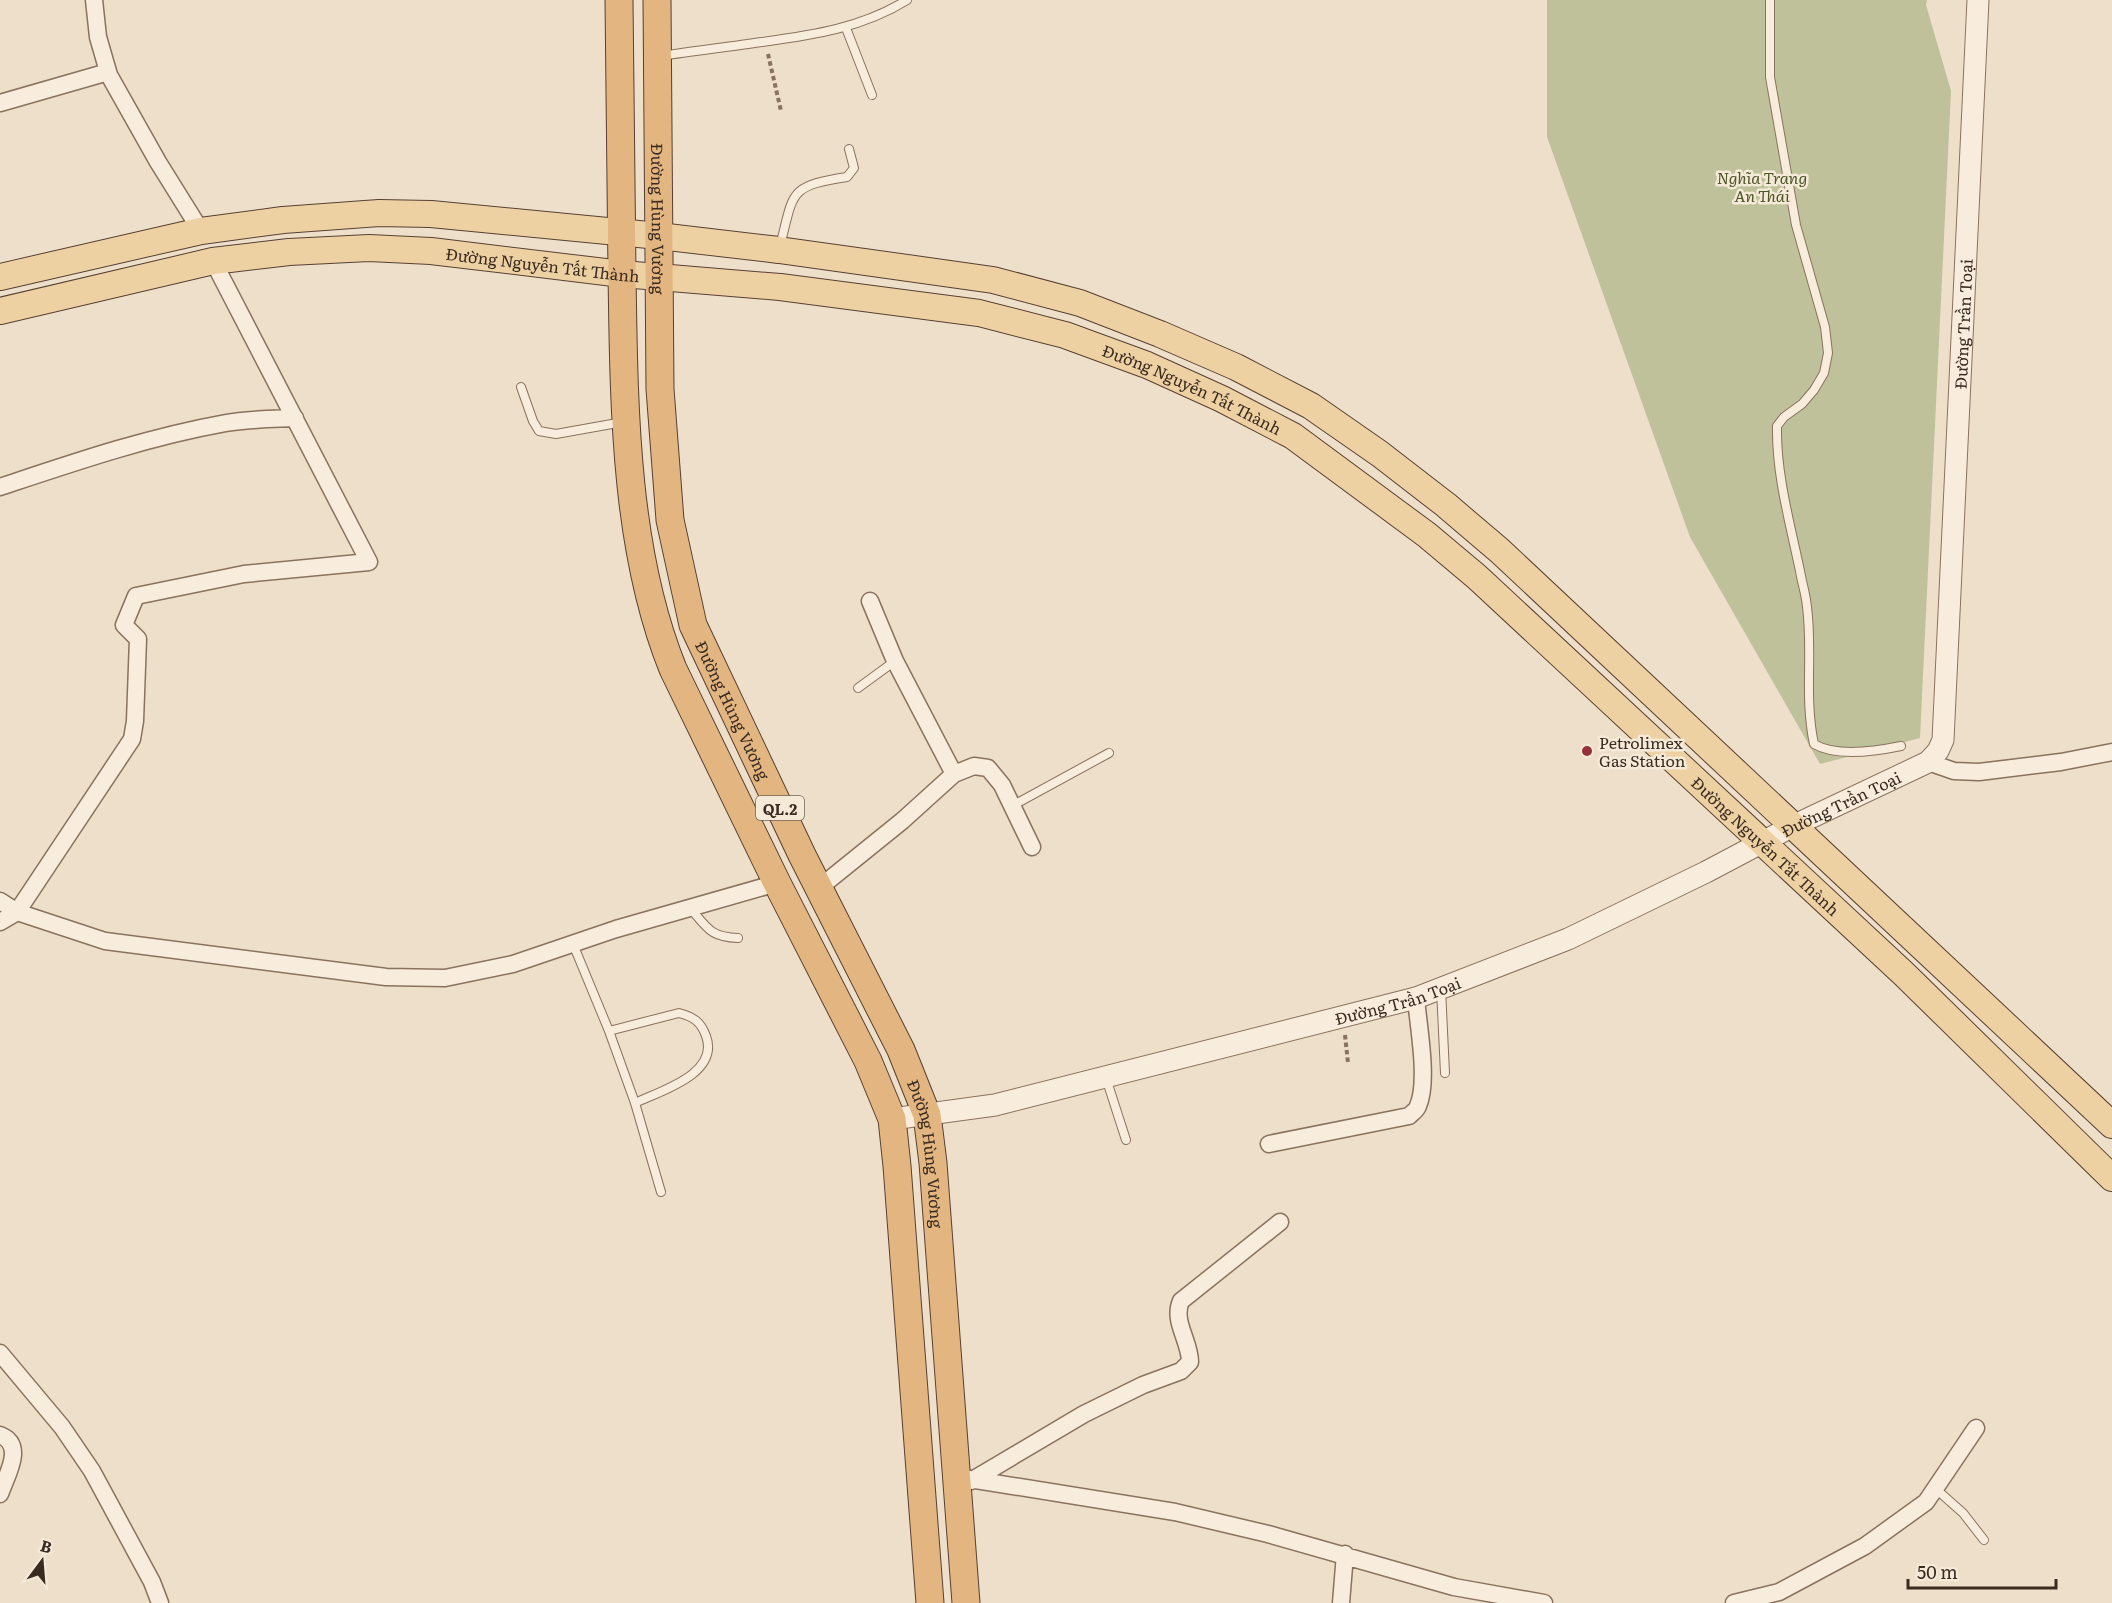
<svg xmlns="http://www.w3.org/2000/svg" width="2112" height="1603" font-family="Literata,serif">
<rect width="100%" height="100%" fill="#eddfc9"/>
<path fill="#bfc19b" d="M1547,0h380l-1,5 25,86 -31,647 -100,26 -130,-227 -143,-400z"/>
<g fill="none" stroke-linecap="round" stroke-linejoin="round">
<defs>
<path id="service" d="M1770,0v77l26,148 29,102 3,26 -4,20 -10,17 -12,14 -18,13 -7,9c-1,48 13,97 23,145 2,12 6,24 7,36 6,45 -3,91 7,137 22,13 63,7 87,2
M846,28l26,67
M661,56c33,-5 67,-9 101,-14 51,-7 100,-14 145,-42
M780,246c14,-54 8,-60 67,-69l7,-9 -5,-19
M521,387l12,34 6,10 17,3 67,-12
M858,688l37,-27
M1012,806l97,-53
M691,909c17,20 20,28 47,29
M573,944l36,87 26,72 26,89
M1441,989l4,84
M609,1031l70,-18c15,4 22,9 27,23 14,38 -46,55 -71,67
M1106,1078l20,62
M1936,1489l27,24 21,27"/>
<path id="minor" d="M94,0l4,37 11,38 49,87 43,69
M0,103l108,-31
M0,487c75,-25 148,-50 226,-64 22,-4 46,-4 69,-5
M870,601l25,60 59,113
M1928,762l26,9 25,1 82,-10 51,-10
M819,888l83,-67 52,-47 20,-8 14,2 14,17 30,62
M0,901l17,11 88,29 281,36 59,1 68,-14 103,-35 161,-46
M0,922l17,-10 115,-173 3,-18 3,-82 -14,-14 12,-29 108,-22 125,-12 -156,-301
M1269,1144l140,-28c3,-3 8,-6 9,-10 11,-25 0,-81 -2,-108
M0,1353l62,74 30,44 60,111 8,21
M0,1435c26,10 6,41 0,59
M957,1477l218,35 93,22 186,53 90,16
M971,1481l113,-67 59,-29 38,-14 9,-9c0,-21 -18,-41 -9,-61l99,-79
M1341,1603l4,-49
M1734,1603l45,-11 86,-46 61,-44 50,-74"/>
<g id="tertiary">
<path id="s1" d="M892,1119l103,-14 421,-107 152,-59 138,-67 87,-46 135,-64 10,-11 5,-11 35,-740"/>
</g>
<g id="primary">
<path d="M0,277l201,-46 82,-11 96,-7 52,1 228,22 120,14 214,30 87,23 80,31 76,33 75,39 69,48 66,51 54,46 612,574"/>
<path id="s2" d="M0,311l213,-50 76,-9 80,-4 62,3 191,23 158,13 199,26 86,22 82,30 75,34 71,37 134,99 50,42 427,397 208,204"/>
</g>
<g id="trunk">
<path d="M619,0c1,91 2,182 3,273 2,129 2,275 51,396l104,214 91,178 24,58 5,47 33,437"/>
<path id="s3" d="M657,0l3,389 10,131 23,105 109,230 99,195 26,65 6,48 33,440"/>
</g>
</defs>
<use href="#service" stroke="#89725e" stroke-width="10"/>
<use href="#minor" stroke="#89725e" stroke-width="19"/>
<use href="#tertiary" stroke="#89725e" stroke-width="23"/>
<use href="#primary" stroke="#574032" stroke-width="28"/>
<use href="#trunk" stroke="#574032" stroke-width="29"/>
<path stroke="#89725e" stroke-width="4" stroke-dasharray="4.5 3" stroke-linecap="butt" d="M768,54l13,57
M1345,1035l3,28"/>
<use href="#service" stroke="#f8eddc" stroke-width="8"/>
<use href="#minor" stroke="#f8eddc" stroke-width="16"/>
<use href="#tertiary" stroke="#f8eddc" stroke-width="21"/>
<use href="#primary" stroke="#eed1a3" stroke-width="26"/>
<use href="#trunk" stroke="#e2b581" stroke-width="27"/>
</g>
<circle fill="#963139" stroke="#f5ead8" stroke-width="2" cx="1587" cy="751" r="6"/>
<g text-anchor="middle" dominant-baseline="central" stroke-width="5" stroke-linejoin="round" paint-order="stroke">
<rect fill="#f5ead8" stroke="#726458" stroke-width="1.5" x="756" y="796" width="48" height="24" rx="4.5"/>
<g font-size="15" font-weight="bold" fill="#3a2b21">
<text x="780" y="808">QL.2</text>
</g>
<g font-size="16" font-style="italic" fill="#4e5629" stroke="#f5ead8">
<text x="1762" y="177">Nghĩa Trang<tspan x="1762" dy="18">An Thái</tspan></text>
</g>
<g font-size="16" fill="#3a2b21" stroke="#f5ead8">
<text stroke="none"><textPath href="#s3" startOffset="219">Đường Hùng Vương</textPath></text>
<text stroke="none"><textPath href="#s2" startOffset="550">Đường Nguyễn Tất Thành</textPath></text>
<text stroke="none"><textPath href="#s1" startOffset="1546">Đường Trần Toại</textPath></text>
<text stroke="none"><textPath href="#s2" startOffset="1216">Đường Nguyễn Tất Thành</textPath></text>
<text stroke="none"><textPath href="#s3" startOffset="722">Đường Hùng Vương</textPath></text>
<text stroke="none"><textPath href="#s1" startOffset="1006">Đường Trần Toại</textPath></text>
<text stroke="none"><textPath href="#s2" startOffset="1954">Đường Nguyễn Tất Thành</textPath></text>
<text stroke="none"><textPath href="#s1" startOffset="520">Đường Trần Toại</textPath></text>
<text stroke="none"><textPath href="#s3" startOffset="1209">Đường Hùng Vương</textPath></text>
</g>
<g font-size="16" fill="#3a2b21" stroke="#f5ead8" text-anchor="start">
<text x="1599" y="742">Petrolimex<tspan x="1599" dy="18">Gas Station</tspan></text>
</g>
</g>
<g transform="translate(42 1561) rotate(16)" stroke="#f5ead8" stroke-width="4.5" paint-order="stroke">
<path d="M0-4.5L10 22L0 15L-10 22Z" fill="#3a2b21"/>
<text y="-9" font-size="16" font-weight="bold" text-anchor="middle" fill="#3a2b21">B</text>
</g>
<path d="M1908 1579v9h148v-9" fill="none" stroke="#3a2b21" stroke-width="3"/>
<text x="1917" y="1579" font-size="18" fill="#3a2b21" stroke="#f5ead8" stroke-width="4.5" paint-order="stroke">50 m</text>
</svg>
